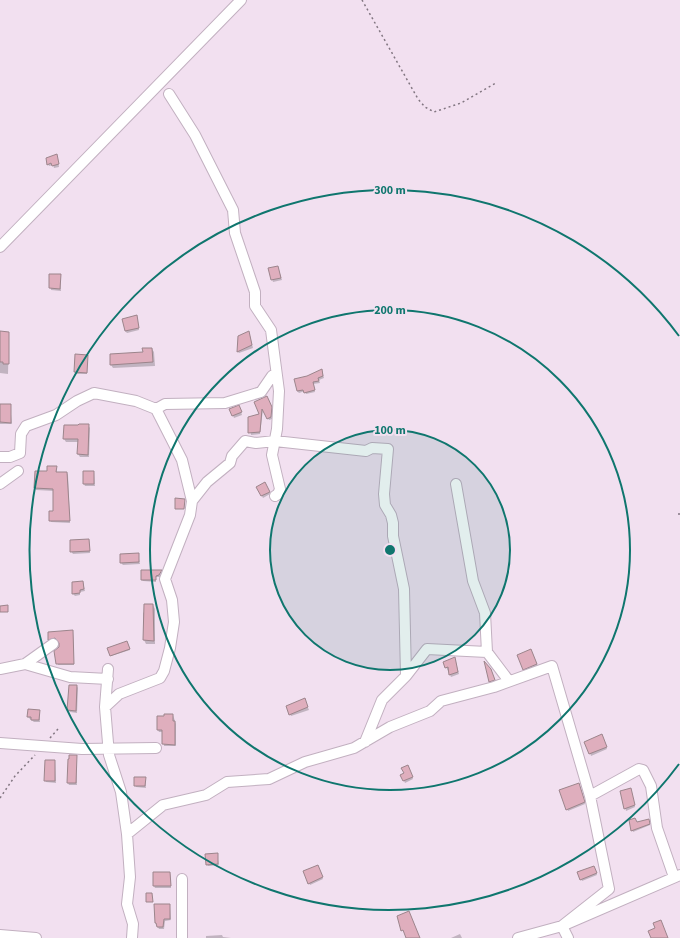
<svg xmlns="http://www.w3.org/2000/svg" width="680" height="938" font-family="'Source Sans 3',sans-serif">
<rect width="100%" height="100%" fill="#f2e0f0"/>
<path fill="#0003" d="M57,155l2,12 -5,1 -1,-3 -4,1 -1,-2z
M278,267l4,13 -9,2 -1,-3z
M50,275h10l1,16 -10,-1z
M137,317l2,13 -12,3 -2,-2z
M0,332l8,1 1,2 -1,39 -8,-1z
M249,332l4,16 -14,5 -1,-1z
M152,349l2,3 1,14 -42,2 -2,-3z
M87,356v18h-11l-1,-3z
M322,370l2,8 -5,2 1,3 -7,1 2,8 -9,2 -1,-3 -6,2 -2,-2 11,-14z
M268,399l4,11v9l-3,1 -6,-11 -3,25 -9,1 -2,-17 11,-3 -5,-13z
M0,405h10l2,19h-12z
M230,409h10l2,6 -8,3z
M88,425l2,3 -1,29h-9l-2,-3 1,-12h-13l-2,-3z
M56,467l1,6h10l1,2 2,48 -19,-1 -1,-2 4,-8v-21l-18,-1 -1,-2 1,-16h12z
M94,472l1,14h-10l-1,-2z
M265,484l5,10 -7,4 -6,-11z
M89,540l1,13 -17,1 -2,-3z
M138,554l2,10 -17,1 -2,-2z
M161,571l-1,6h-4v5l-13,-1 -1,-1z
M83,582l2,9 -5,1v3l-5,1 -2,-2z
M153,605l2,4v35h-9l-2,-4 -1,-27z
M73,632l1,33h-16l2,-22 -3,-4h-8z
M127,642l3,8 -19,6 -2,-7z
M532,652l6,14 -13,5 -1,-2z
M455,658l4,16 -8,3 -7,-14z
M70,686h7l1,2 -1,25 -7,-1 -2,-2z
M305,701l4,9 -18,6 -1,-2z
M39,711l1,11h-6l-4,-3 -2,-2z
M173,715l3,9v22h-12l-1,-14h-4l-1,-2v-13z
M602,738l5,11 -16,7 -1,-3z
M76,756l1,29h-8l-1,-2z
M55,761l1,22 -10,-1 -1,-2z
M409,769l4,10 -8,4 -4,-8z
M145,778l1,10 -10,-1 -1,-2z
M579,784l6,20 -17,7 -7,-20z
M631,791l4,16 -9,4 -5,-19z
M630,821l7,2 13,-1v3l-17,7z
M217,854l2,11 -11,1 -1,-2z
M317,867l6,12 -13,6 -6,-13z
M595,869l2,6 -15,6 -4,-9z
M170,873l1,15h-16l-1,-2z
M155,905h14l1,2 1,13 -6,1 -1,8h-5l-3,-6z
M460,934l2,4h-11z
M222,935l1,2 8,1h-25v-2z"/>
<path fill="#dfaebd" stroke="#9c858c" d="M57,154l2,10 -7,2 -1,-3 -4,2 -1,-7z
M278,266l3,12 -10,2 -3,-12z
M49,274h12l-1,15 -11,-1z
M137,315l2,13 -14,3 -3,-12z
M0,331l9,1v32h-6v-2h-3z
M249,331l3,14 -15,7 1,-16z
M142,348h10l1,14 -43,3v-11l33,-2z
M75,354l13,1 -1,18 -13,-1z
M322,369l1,7 -5,2 1,3 -6,1 2,8 -11,3 -1,-3 -6,1 -3,-12 13,-3z
M267,396l5,11 -1,10 -4,2 -5,-10 -2,23 -12,1v-16l11,-3 -5,-12z
M0,404h11v19l-11,-1z
M239,405l3,7 -10,4 -3,-7z
M79,424h10l-1,31 -11,-1 1,-15h-15l1,-14h14z
M47,466h10l-1,6h11l3,49h-21v-10h4v-22l-19,-1 1,-17h12z
M83,471h11v13h-11z
M265,482l5,10 -9,4 -5,-9z
M175,498l10,1 -1,10h-9z
M89,539l1,12 -20,1v-12z
M139,553v9l-19,1v-9z
M141,570h21l-3,5 -3,1v4h-15z
M83,581l1,8 -4,1v3l-8,1v-12z
M144,604h9l1,37 -11,-1z
M8,605v7h-8v-6z
M73,630l1,34h-18l-2,-13 5,-4v-4l-4,-5 -7,2v-8z
M127,641l3,8 -20,7 -3,-8z
M531,649l6,15 -14,6 -6,-15z
M455,657l3,15 -9,3 -1,-8 -3,1 -2,-6z
M484,661l7,8 4,11 -6,2z
M69,685h8l-1,26 -9,-1z
M305,698l3,9 -19,8 -3,-9z
M28,709l12,1 -1,10h-8v-3h-4z
M164,714h9v7h2v24l-13,-1v-14h-5v-14h7z
M602,734l5,13 -18,7 -5,-12z
M69,755h8l-1,28h-9l1,-24h1z
M45,760h10v21h-11z
M408,765l5,12 -10,4 -3,-6 4,-2 -3,-5z
M134,777h12l-1,9h-11z
M579,783l6,19 -19,8 -7,-20z
M631,788l4,17 -11,4 -4,-18z
M635,818l2,4 12,-3 1,5 -19,7 -2,-11z
M218,853v11l-12,1 -1,-11z
M318,865l5,12 -15,7 -5,-13z
M594,866l3,7 -17,7 -3,-8z
M153,872h17l1,14h-18z
M146,893h6l1,9h-7z
M154,904h16v15h-6l-1,8h-6l-1,-4h-1z
M409,911l11,27h-14l-3,-8 -2,1 -4,-15z
M661,920l7,18h-17l-3,-7 7,-3 -2,-5z"/>
<g fill="none" stroke-linecap="round" stroke-linejoin="round">
<defs>
<path id="minor" d="M169,94l26,41 38,75 2,23 20,59v14l16,24 8,61 -2,38 -5,26 8,34 -2,5 -3,2
M0,247l241,-247
M156,409l9,-5 60,-1 36,-11 11,-16 4,-3
M0,457h10l10,-4 1,-19 5,-8 30,-11 21,-14 17,-8 42,8 20,8 26,51 10,41 -2,14 -25,64 7,21 2,22 -4,26 -6,23 -4,7 -41,16 -14,13
M0,484l18,-13
M456,484l17,97 12,32 2,39
M192,501l15,-19 23,-19 2,-7 13,-15 11,2 19,-2 91,10 6,-3 16,1 -4,45 1,11 6,10 2,8v13l11,53 2,87 -24,24 -17,42
M25,664l45,13 38,2
M0,669l25,-5 28,-20
M108,669l-3,38 4,48 12,37 6,42 3,43 -3,27 6,20 -1,14
M406,676l21,-27 60,3 22,29
M0,743l82,6 74,-1
M590,796l49,-27 4,1 8,16 6,42 17,49
M127,834l36,-29 43,-10 21,-13 42,-3 36,-17 49,-14 36,-21 40,-16 11,-10 53,-14 58,-21 38,130 19,93 -47,37 6,12
M0,935l36,3
M182,938v-59
M518,938l44,-12 118,-51"/>
</defs>
<use href="#minor" stroke="#c2b0c0" stroke-width="12"/>
<path stroke="#827681" stroke-width="1.5" stroke-dasharray="2 3" stroke-linecap="butt" d="M362,0l56,99 7,8 9,5 27,-9 35,-20
M678,514h2
M50,738l8,-9
M0,798l15,-22 20,-21"/>
<use href="#minor" stroke="#fff" stroke-width="10"/>
</g>
<circle cx="390" cy="550" r="120" fill="#0f766e" fill-opacity=".12"/>
<g fill="none" stroke="#0f766e" stroke-width="2">
<circle cx="390" cy="550" r="120"/>
<circle cx="390" cy="550" r="240"/>
<path d="M679 764A360 360 0 1 1 679 336"/>
</g>
<circle cx="390" cy="550" r="6" fill="#0f766e" stroke="#f2e0f0" stroke-width="2"/>
<g font-size="12" text-anchor="middle" font-weight="bold" fill="#0f766e" stroke="#f2e0f0" stroke-width="4" stroke-linejoin="round" paint-order="stroke">
<text x="390" y="194">300 m</text>
<text x="390" y="314">200 m</text>
<text x="390" y="434">100 m</text>
</g>
</svg>
